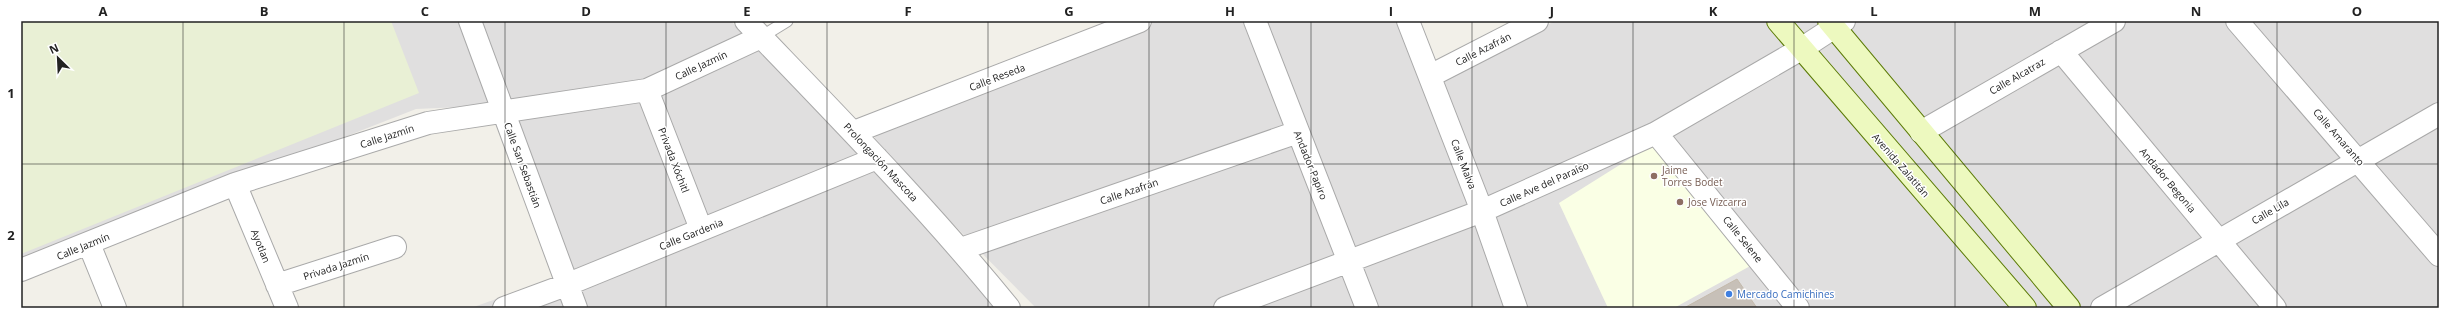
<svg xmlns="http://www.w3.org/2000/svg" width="2460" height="329" font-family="'Open Sans',sans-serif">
<rect width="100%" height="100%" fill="#f2f0e9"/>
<path fill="#e0dfdf" d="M21,21h710l227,231 44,56h-531l97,-35 -61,-168 -91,4 -395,155z
M1155,21h246l25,65 129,-65h676l208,247v40h-1403l-163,-165 4,-11z
M2252,21h187v218l-83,-90z"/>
<path fill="#faffe5" d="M1653,144l99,121 -78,43h-66l-49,-105z"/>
<path fill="#e9f0d5" d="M21,21h370l28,72 -398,161z"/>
<path fill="#c7c0b8" stroke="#c4baab" d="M1737,279l20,29h-73z"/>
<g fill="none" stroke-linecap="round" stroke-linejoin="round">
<defs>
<path id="lane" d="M761,37l26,-16"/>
<path id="street" d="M470,21l106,287
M746,21c90,94 181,186 263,287
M1255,21l112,287
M1408,21l74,190 34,97
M2237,21l202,234
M2061,51l214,257
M1430,76l107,-55
M647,90l54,139
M854,132l286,-111
M1921,132l193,-111
M1656,133l142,175
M235,184l52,124
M89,244l26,64
M961,249l337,-117
M21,270l214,-86 193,-61 219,-33 114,-53
M277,285l118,-38
M504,308l62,-23 311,-127
M1225,308l257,-97 174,-78 145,-84 43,-28
M2102,308l337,-194"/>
<path id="secondary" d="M1778,21l247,287
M1829,21l240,287"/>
</defs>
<use href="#lane" stroke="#a9a9a9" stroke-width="13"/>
<use href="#street" stroke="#a9a9a9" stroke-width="24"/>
<use href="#secondary" stroke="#5b7b06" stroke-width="24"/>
<use href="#lane" stroke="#fff" stroke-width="11"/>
<use href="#street" stroke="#fff" stroke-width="22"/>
<use href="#secondary" stroke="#edf9bf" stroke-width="22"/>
</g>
<path fill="none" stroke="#222" stroke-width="1" stroke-opacity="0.55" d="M183,21v287M344,21v287M505,21v287M666,21v287M827,21v287M988,21v287M1149,21v287M1311,21v287M1472,21v287M1633,21v287M1794,21v287M1955,21v287M2116,21v287M2277,21v287M21,164h2418"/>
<g fill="#8d6e63" stroke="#fff" stroke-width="1.5">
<circle cx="1654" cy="176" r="4"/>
<circle cx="1680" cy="202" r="4"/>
</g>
<circle fill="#3f7fe0" stroke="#fff" stroke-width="1.5" cx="1729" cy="294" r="4"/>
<g text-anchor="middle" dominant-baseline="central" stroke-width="3" stroke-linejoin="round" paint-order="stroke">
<g font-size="10" fill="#222" stroke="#fff">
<text transform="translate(1483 49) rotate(-27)">Calle Azafrán</text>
<text transform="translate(701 65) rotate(-25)">Calle Jazmín</text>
<text transform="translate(2017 76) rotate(-30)">Calle Alcatraz</text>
<text transform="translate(997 77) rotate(-21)">Calle Reseda</text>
<text transform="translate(387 136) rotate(-18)">Calle Jazmín</text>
<text transform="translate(2339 137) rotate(49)">Calle Amaranto</text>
<text transform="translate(674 160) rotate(69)">Privada Xóchitl</text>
<text transform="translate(881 162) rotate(47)">Prolongación Mascota</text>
<text transform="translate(1464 164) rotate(69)">Calle Malva</text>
<text transform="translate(523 165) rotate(70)">Calle San Sebastián</text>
<text transform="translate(1311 165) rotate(68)">Andador Papiro</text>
<text transform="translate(1901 165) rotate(49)">Avenida Zalatitán</text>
<text transform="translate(2168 180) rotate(50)">Andador Begonia</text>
<text transform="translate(1544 184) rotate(-24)">Calle Ave del Paraíso</text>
<text transform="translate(1129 191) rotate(-19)">Calle Azafrán</text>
<text transform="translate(2270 211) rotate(-30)">Calle Lila</text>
<text transform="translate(691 234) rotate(-22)">Calle Gardenia</text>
<text transform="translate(1743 239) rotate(51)">Calle Selene</text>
<text transform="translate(83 246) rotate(-22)">Calle Jazmín</text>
<text transform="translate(261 246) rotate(68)">Ayotlan</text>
<text transform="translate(336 266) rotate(-18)">Privada Jazmín</text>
</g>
<g font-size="10" fill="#785e54" stroke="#fff" text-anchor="start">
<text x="1662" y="170">Jaime<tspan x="1662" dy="12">Torres Bodet</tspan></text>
<text x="1688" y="202">Jose Vizcarra</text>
</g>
<g font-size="10" fill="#366cbe" stroke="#fff" text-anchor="start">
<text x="1737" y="294">Mercado Camichines</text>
</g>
</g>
<rect width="2460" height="329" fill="none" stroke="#ffffff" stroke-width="44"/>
<g transform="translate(58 58) rotate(336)" stroke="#ffffff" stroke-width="3" paint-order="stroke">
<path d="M0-3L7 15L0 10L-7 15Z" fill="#222222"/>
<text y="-6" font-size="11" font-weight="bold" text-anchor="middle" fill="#222222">N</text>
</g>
<rect x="22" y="22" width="2416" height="285" fill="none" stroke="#222" stroke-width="1.5"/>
<g font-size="13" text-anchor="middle" font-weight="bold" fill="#222">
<text x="103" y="16">A</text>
<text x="264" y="16">B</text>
<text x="425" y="16">C</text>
<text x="586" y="16">D</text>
<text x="747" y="16">E</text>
<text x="908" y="16">F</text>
<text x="1069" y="16">G</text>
<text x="1230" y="16">H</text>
<text x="1391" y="16">I</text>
<text x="1552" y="16">J</text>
<text x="1713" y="16">K</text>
<text x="1874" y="16">L</text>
<text x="2035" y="16">M</text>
<text x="2196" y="16">N</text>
<text x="2357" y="16">O</text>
<text x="11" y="98">1</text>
<text x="11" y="240">2</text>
</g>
</svg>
